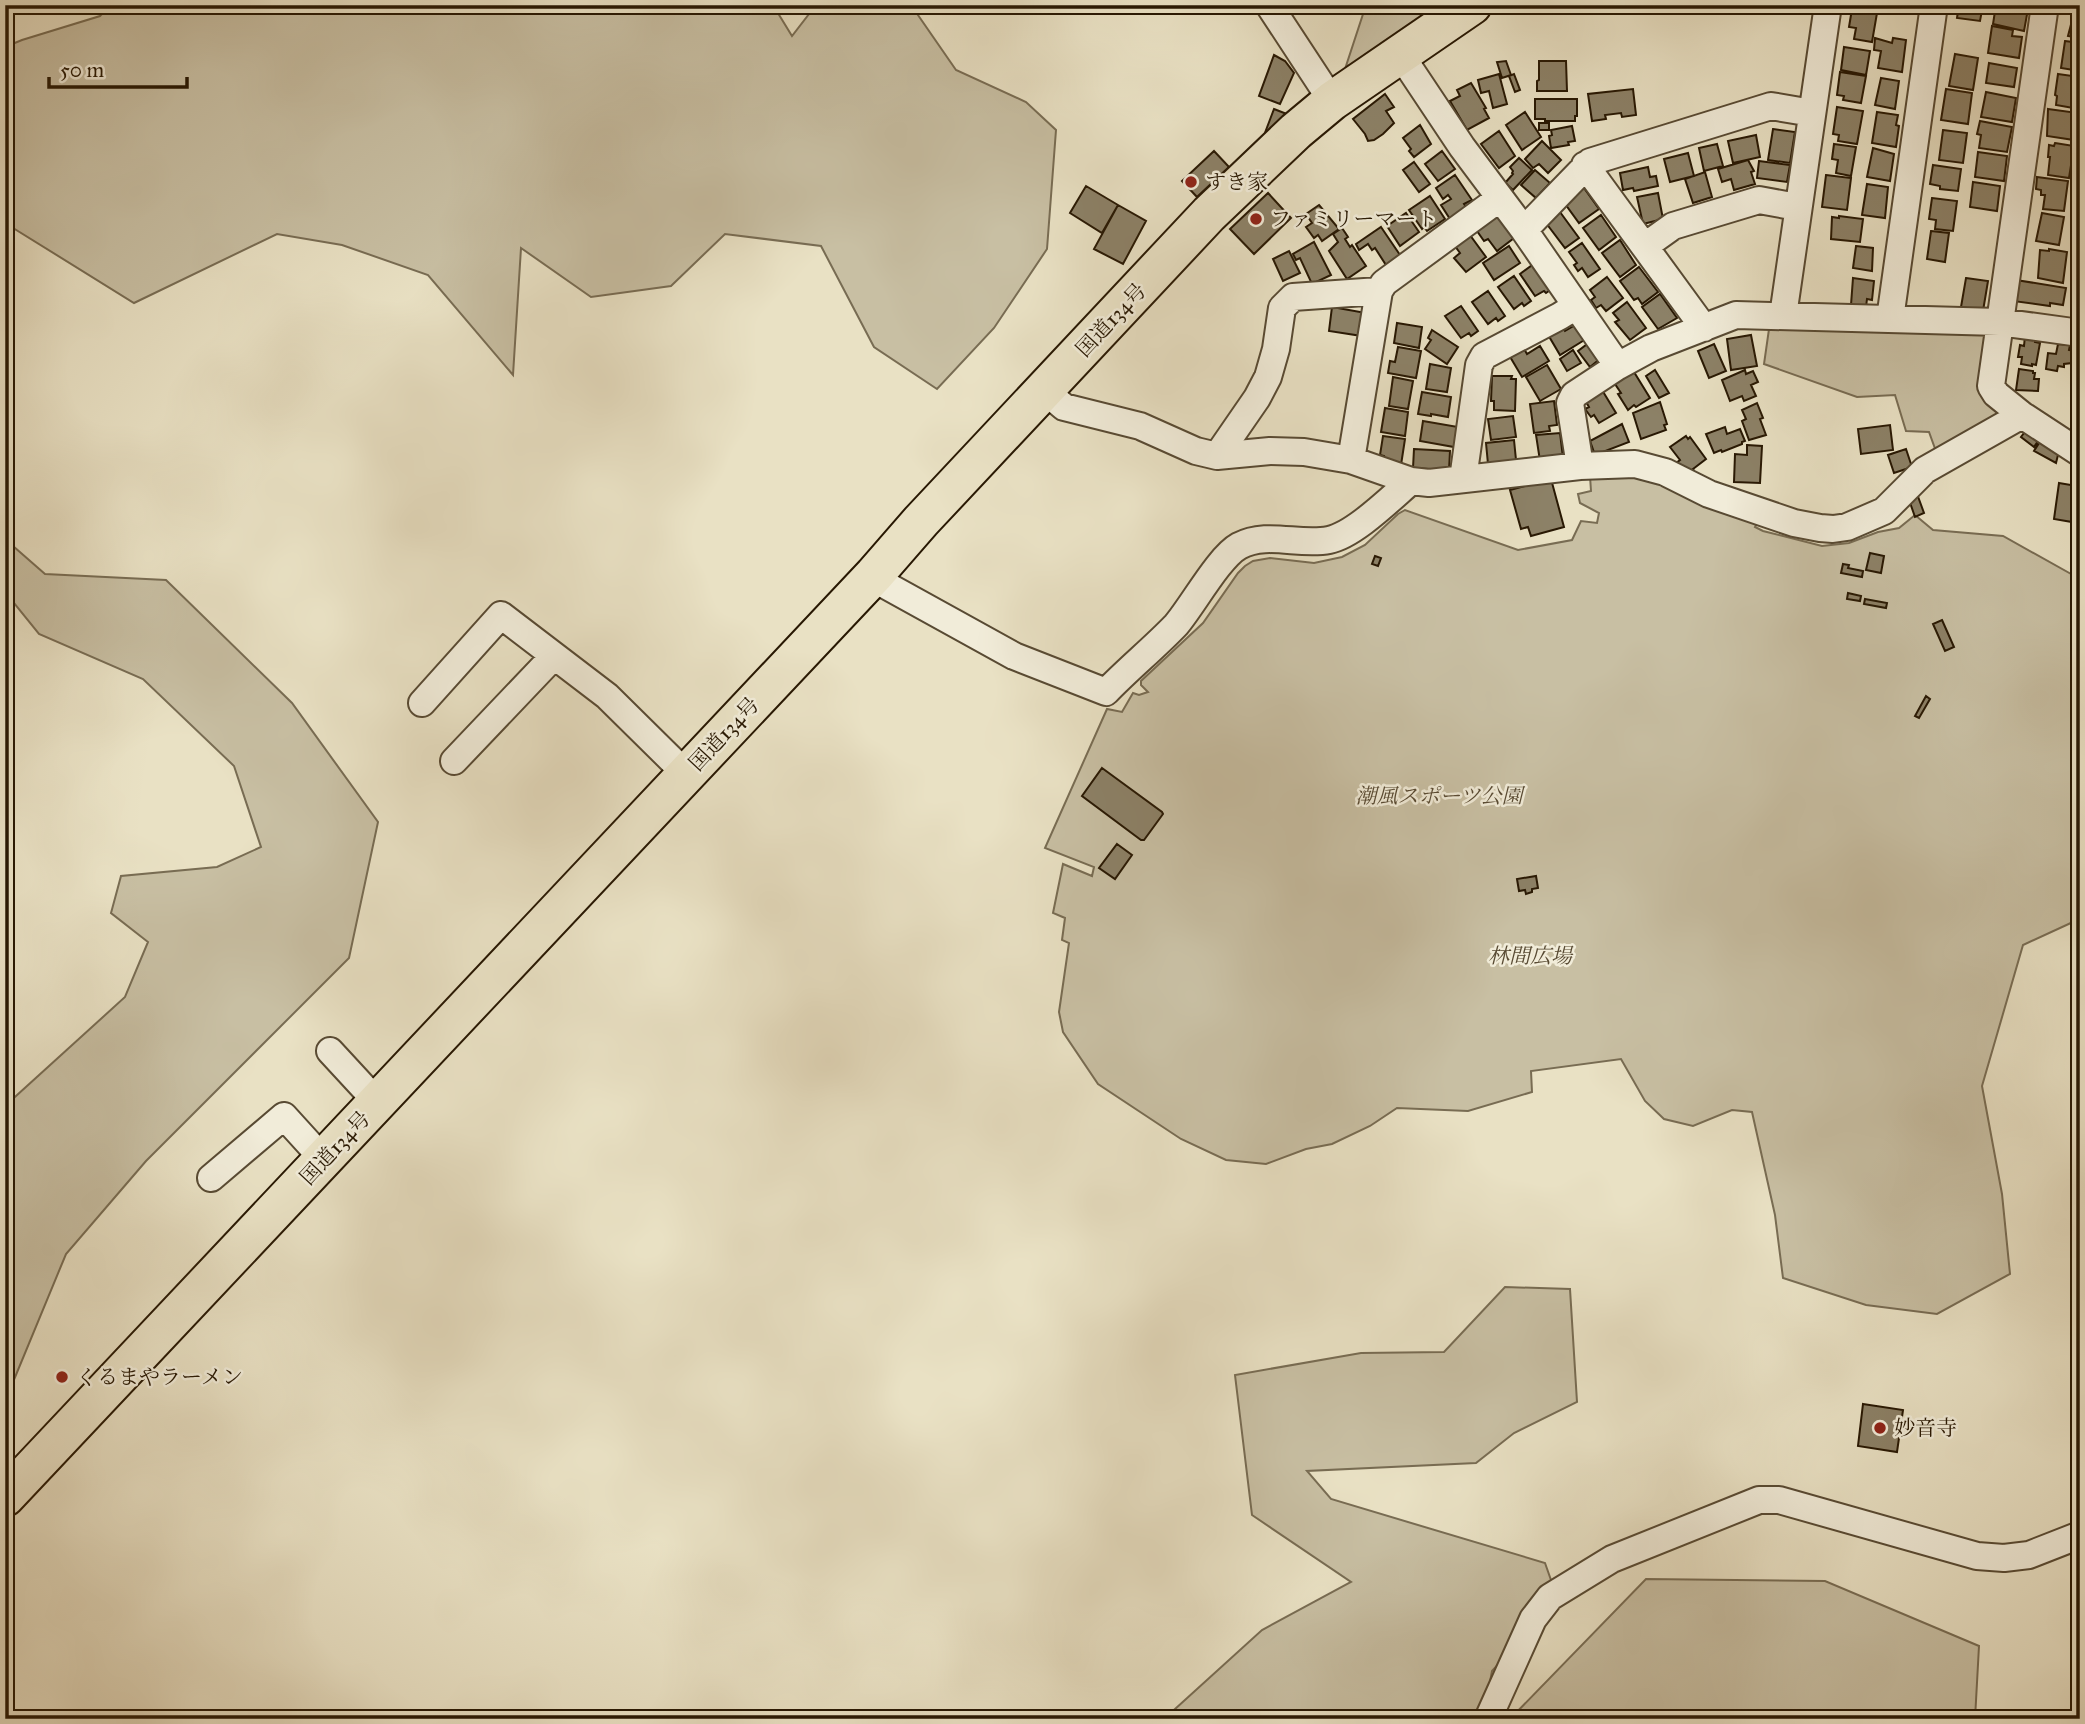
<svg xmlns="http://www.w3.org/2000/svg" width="2085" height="1724" font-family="'IM FELL Great Primer','Noto Serif JP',serif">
<rect width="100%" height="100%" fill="#e9e1c4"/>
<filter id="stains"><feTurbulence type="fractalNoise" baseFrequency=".00286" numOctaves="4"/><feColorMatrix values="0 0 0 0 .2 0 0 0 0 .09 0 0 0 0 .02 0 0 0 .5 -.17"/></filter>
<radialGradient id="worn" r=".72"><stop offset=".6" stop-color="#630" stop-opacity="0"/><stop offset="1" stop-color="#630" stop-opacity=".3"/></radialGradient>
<path fill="#c8bfa3" stroke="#786c53" stroke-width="2" d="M110,5h663l19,31 24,-31h95l45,65 70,32 30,28 -9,119 -53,79 -57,61 -63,-42 -53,-101 -96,-12 -54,52 -80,11 -70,-49 -8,127 -85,-100 -86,-30 -65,-11 -143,69 -129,-80v-176l17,-7 78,-24z
M1366,5h82l-87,59 -15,2z
M1770,322l220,7 9,79 -2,13 -60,33 -8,-22 -23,-1 -11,-36 -38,2 -93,-33z
M1590,476h45l47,15 76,30 -3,6 8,4 59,15 27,-3 29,-11 21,-4 16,-13 18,15 70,6 77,43v348l-7,-5 -50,23 -41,141 20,108 8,80 -73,40 -71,-9 -83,-27 -8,-63 -23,-103 -20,-2 -39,16 -29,-7 -19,-18 -24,-42 -90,12 1,21 -64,19 -71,-3 -27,18 -38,18 -26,5 -40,15 -40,-4 -45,-21 -83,-55 -35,-52 -4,-20 10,-69 -7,-3 3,-22 -12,-5 10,-49 29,12 2,-9 -49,-19 62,-139 15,3 11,-19 6,2 9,-3 -7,-7v-4l62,-58 35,-50 7,-7 8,-5 17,-3 44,5 28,-6 23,-12 33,-31 7,-4 113,40 54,-10 9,-19 16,2 2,-10 -19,-10 -2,-9 13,-3z
M5,539l40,35 121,6 126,123 86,119 -29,136 -203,203 -80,93 -55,133 -6,3v-284l120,-109 23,-55 -37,-29 10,-37 96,-9 44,-20 -27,-81 -91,-87 -104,-45 -34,-42z
M1505,1287l65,2 7,113 -63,31 -38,30 -169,8 24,28 214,64 13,37 -66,71 -9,48h-319l98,-89 89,-48 -99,-67 -17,-140 126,-22 83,-1z
M1646,1579l179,2 154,65 -4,73h-465z"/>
<path fill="#8c8167" stroke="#281803" stroke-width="2" d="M1888,5h26l-1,6 -25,-3z
M1959,5h24l-3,16 -23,-3z
M1996,5h16l16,4 -4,22 -31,-7z
M1852,9l25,4 -5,29 -18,-3 2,-11 -7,-1z
M2074,13l6,1v24l-12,-2z
M1992,26l21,4 -1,6 10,1 -3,21 -31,-5z
M1875,38l17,5 1,-5 13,2 -4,32 -24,-4 3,-17 -7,-1z
M2065,41l15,2v28l-19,-3z
M1844,47l26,4 -4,24 -25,-5z
M1955,54l23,4 -5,32 -24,-4z
M1274,55l11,6 9,12 -14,31 -21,-8z
M1506,61l5,14 -9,3 -5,-16z
M1539,61h27l1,30h-30v-10l2,-1z
M1989,63l28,5 -3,19 -28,-4z
M1840,72l26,4 -5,27 -18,-3 1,-4 -7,-1z
M1499,74l8,30 -14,4 -4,-17 -8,2 -3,-13z
M1514,74l6,16 -5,2 -6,-16z
M2058,74l22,3 -1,32 -23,-4 1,-9 -2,-1z
M1881,78l18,3 -4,28 -20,-4z
M1471,83l15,25 -2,1 5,9 -22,12 -17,-29 10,-5 -3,-6z
M1633,89l3,26 -14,2 -1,-4 -16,2 1,4 -14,2 -4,-27z
M1946,89l26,4 -4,31 -27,-4z
M1986,92l30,6 -4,24 -31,-5z
M1385,94l9,13 -8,4 8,12 -11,11 -9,6 -6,1 -3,-7 -12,-15z
M1535,99h42v17h-2v5h-30v-2h-10z
M1837,107l26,4 -6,33 -19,-3 1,-6 -6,-1z
M1274,109l18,7 -29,22z
M2048,109l30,4 -4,27 -27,-4z
M1525,112l16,25 -19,13 -16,-25z
M1877,112l21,3 -2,10 3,1 -3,21 -24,-4z
M1980,121l32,6 -5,25 -28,-4 2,-13 -4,-1z
M1539,123h10v7h-10z
M1420,125l11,19 -17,13 -5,-6 2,-2 -8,-11z
M1572,126l3,15 -7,1 1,3 -18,3 -2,-12 3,-1 -1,-5z
M1773,129l22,3 -5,31 -22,-3z
M1943,130l24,3 -4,30 -24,-3z
M1499,131l16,25 -16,12 -18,-24z
M1756,135l4,22 -27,6 -5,-22z
M1542,141l19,19 -13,13 -9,-9 -6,4 -8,-9z
M2055,143l19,3 -5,32 -21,-3 2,-18h-2l1,-12 5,1z
M1717,144l6,22 -19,5 -5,-23z
M1834,144l22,3 -5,29 -15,-3 2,-13 -6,-1z
M1873,148l21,6 -4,27 -23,-4z
M1214,151l15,16 -32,30 -15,-16z
M1442,151l13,18 -17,12 -13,-17z
M1978,152l29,4 -3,25 -29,-4z
M1688,153l6,23 -24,6 -6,-23z
M1519,158l13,12 -19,20 -8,-7 8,-9 -1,-1 1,-2 -3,-4z
M1748,160l6,11 -3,1 4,12 -21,6 -3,-11 -9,3 -4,-13z
M1759,161l31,4 -3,17 -30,-4z
M1414,162l16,22 -11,8 -16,-22z
M1933,165l28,4 -3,22 -18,-2v-3l-10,-2z
M1648,167l2,10 6,-1 2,10 -24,5 -1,-3 -10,2 -3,-17z
M1535,170l15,13 -14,15 -15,-13z
M1705,172l7,25 -19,6 -8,-24z
M1455,175l17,25 -8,4 2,3 -16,12 -9,-14 10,-6 -3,-4 -5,4 -7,-11z
M1826,175l25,3 -4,32 -25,-3z
M2037,177l31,4 -4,30 -21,-2 2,-14h-4v-5l-5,-1z
M1973,182l27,4 -3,25 -27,-4z
M1867,184l21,3 -3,31 -23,-3z
M1086,186l32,19 -16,28 -32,-20z
M1584,188l15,21 -20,14 -16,-22z
M1268,193l23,25 -37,36 -24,-25z
M1658,193l5,26 -20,5 -6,-27z
M1430,196l15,23 -18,12 -3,-4 -2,2 -13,-19z
M1932,198l25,3 -4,30 -18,-2 1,-9 -7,-1z
M1118,205l28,16 -23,43 -29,-15z
M1319,205l20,24 -17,12 -4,-6 -4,3 -8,-11 6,-4 -6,-9z
M1560,212l19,26 -14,10 -19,-25z
M1406,213l13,19 -19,14 -13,-20z
M2042,213l22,4 -5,28 -23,-4z
M1601,215l15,22 -17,13 -16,-22z
M1498,216l16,22 -17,13 -9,-12 -4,2 -7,-10z
M1839,216l24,3 -3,23 -29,-3 1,-22 7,1z
M2075,216l5,1v25l-8,-1z
M1381,227l19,28 -14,10 -11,-17 -3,2 -4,-6 -9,6 -3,-6z
M1342,228l6,9 -3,2 5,8 2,-2 14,21 -19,13 -18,-28 9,-9 -5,-8z
M1467,231l19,26 -20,15 -12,-14 6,-5 -8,-11z
M1931,231l18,2 -4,29 -18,-3z
M1620,240l16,25 -16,12 -18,-24z
M1314,242l17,33 -19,9 -12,-26 -4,2 -3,-6z
M1582,243l18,26 -12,8 -6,-9 -4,3 -4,-6 3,-2 -8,-11z
M1509,246l11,17 -26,17 -11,-17z
M1856,246l17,2 -1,23 -19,-3z
M2049,249l18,3 -4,31 -25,-5 2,-28 9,1z
M1289,251l11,22 -17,8 -10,-22z
M1535,263l18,25 -7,5 -2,-2 -9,5 -15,-22z
M1639,267l19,25 -16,12 -4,-6 -4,2 -14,-19z
M1514,276l17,25 -7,5 -2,-3 -8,6 -16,-22z
M1607,277l16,21 -17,13 -5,-6 -5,3 -5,-8 4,-3 -5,-7z
M1853,278l21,3 -2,19 -5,-1 -1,8 -15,-2z
M1966,278l22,3 -5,30 -22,-4z
M2016,280l50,8 -3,17 -13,-2v3l-37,-5z
M2078,289l2,1v33l-6,-1z
M1488,291l17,25 -7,5 -2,-3 -8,6 -16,-22z
M1660,294l17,24 -19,11 -16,-22z
M1627,302l19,26 -16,12 -15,-18 4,-2 -6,-7z
M1461,306l17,25 -7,5 -2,-3 -8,5 -16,-22z
M1332,307l34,6 -4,23 -33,-5z
M1397,323l25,4 -3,21 -25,-5z
M1561,324l4,7 12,-7 9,15 -26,16 -13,-22z
M1432,330l26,17 -11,17 -22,-15 6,-9 -3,-2z
M1751,335l6,31 -26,4 -4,-31z
M2025,336l11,1 -1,5 5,1 -4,22 -4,-1v2l-11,-2 1,-7h-4l2,-12 4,1z
M1590,342l11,16 -11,9 -12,-16z
M1714,344l12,27 -17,7 -11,-27z
M2058,344l12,1 -1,5 5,1 -2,12 -8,1v3l-6,-1 -1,5 -11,-2 2,-16 8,1z
M1540,346l9,15 -27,16 -13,-22 14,-8 4,7z
M1398,347l23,4 -5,27 -28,-5 2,-12 5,1z
M1573,350l8,13 -14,8 -7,-12z
M1430,364l21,4 -4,24 -21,-3z
M1547,365l14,24 -21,12 -14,-24z
M2019,369l14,2v2h2l-1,6h5l-1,12 -22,-1z
M1655,370l14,23 -10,5 -13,-22z
M1745,370l1,4 7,-3 5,11 -7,3 5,11 -12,5 -2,-5 -12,5 -8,-21z
M1634,372l16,26 -14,9 -2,-2 -6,5 -10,-16 3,-1 -6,-9z
M1492,376h20l-1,3h5l-1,32 -21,-1v-9h-3z
M1393,377l20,4 -5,28 -19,-3z
M1602,390l14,23 -17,10 -5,-8 -3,2 -6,-8 4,-2 -4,-7z
M1422,392l29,5 -3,20 -17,-3v2l-13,-2z
M1554,401l3,24 -8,1 1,5 -16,2 -4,-29z
M1660,402l7,22 -3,1 2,5 -25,9 -8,-26z
M1757,403l6,15 -3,1 6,16 -17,5 -7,-19 4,-2 -4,-9z
M1385,408l23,4 -3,24 -24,-4z
M1513,416l3,21 -25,3 -3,-21z
M1423,421l35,6 -4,20 -34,-6z
M1622,424l7,18 -34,13 -5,-14z
M1890,425l3,25 -32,4 -3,-25z
M2030,425l12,10 -8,12 -13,-10z
M1725,427l2,7 13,-5 5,12 -3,1v2l-20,8 -1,-2 -7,3 -8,-19z
M1560,433l3,25 -23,3 -4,-26z
M1383,436l22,3 -4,26 -18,-3 1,-6 -4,-1z
M1686,436l2,3 2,-2 16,22 -13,10 1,2 -5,4 -13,-12 4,-3 -10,-13z
M1514,440l2,20 -28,4 -2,-21z
M2041,440l13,9 4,6 -2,8 -22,-12z
M1747,445l15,1 -2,37 -26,-1 1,-28 12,1z
M1414,449l36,2 -1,19 -21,3v-4l-15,-1z
M1906,449l6,18 -18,6 -6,-18z
M1551,479l13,48 -33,9 -3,-9 -7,2 -11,-39z
M2059,483l18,3 -5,36 -18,-3z
M1916,491l8,22 -9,4 -8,-23z
M1870,553l14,3 -3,17 -15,-3z
M1375,556l6,2 -3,8 -6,-2z
M1843,564l6,1 -1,3 15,3 -1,6 -21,-4z
M1848,593l13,3 -1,5 -13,-2z
M1865,599l22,4 -1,5 -22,-4z
M1942,620l12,27 -9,4 -12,-27z
M1926,696l4,3 -11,19 -4,-2z
M1102,768l60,44 1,2 -19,26h-3l-59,-44z
M1117,844l15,11 -17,24 -16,-11z
M1536,876l2,12 -6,1v3l-6,2 -1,-4 -6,1 -2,-12z
M1863,1404l40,6 -6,42 -39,-6z"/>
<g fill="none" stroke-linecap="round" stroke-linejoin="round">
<defs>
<path id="minor" d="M1269,5l63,96
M1400,54l62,93 62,83 94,136
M1585,165l119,163
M1524,230l66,-68 181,-56 41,7
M1645,246l28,-20 86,-26 38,7
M1783,316l45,-311
M1890,319l44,-314
M1045,391l19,16 76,19 56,25 21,5 53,-5 34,1 47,8 60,21 18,2 151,-17 55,-2 30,8 44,22 85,29 26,5 13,1 14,-2 37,-16 41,-41 97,-55 58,38
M2022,415l-26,-21 -5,-8 54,-381
M1217,456l40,-58 11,-21 8,-28 6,-41 11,-11 86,-6
M1351,460l28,-169 5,-8 116,-85
M1580,466l-10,-63 4,-8 44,-29 33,-18 85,-33 263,7 81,11
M1463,479l16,-114 5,-9 76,-40 16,-10
M874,575l6,7 134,74 92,36c22,-23 48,-44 70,-67 17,-20 43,-68 63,-79 28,-15 60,0 90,-6 25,-5 61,-41 82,-59
M422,703l79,-88 106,81 79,78
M454,761l100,-105
M330,1051l48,52
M211,1178l73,-62 40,44
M1488,1719l45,-100 17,-22 62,-38 147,-59h20l198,56 27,2 25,-3 51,-20"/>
<path id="highway" d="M5,1497l869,-922 47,-54 288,-307 87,-83 36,-30 140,-96"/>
</defs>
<use href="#minor" stroke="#584a33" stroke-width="30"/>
<use href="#highway" stroke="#281803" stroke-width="42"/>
<use href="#minor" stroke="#f1ecd9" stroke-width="26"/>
<use href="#highway" stroke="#e9e1c4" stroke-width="38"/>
</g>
<g fill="#8f2418" stroke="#f1ecd9" stroke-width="2.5">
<circle cx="1191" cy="182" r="7"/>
<circle cx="1256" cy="219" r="7"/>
<circle cx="62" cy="1377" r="7"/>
<circle cx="1880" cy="1428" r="7"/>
</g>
<g text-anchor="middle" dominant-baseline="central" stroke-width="5" stroke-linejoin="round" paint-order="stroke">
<g font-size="21" fill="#281803" stroke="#f1ecd9" text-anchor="start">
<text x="1205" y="182">すき家</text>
<text x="1270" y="219">ファミリーマート</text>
<text x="76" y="1377">くるまやラーメン</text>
<text x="1894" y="1428">妙音寺</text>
</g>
<g font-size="21" fill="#281803" stroke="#f1ecd9">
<text transform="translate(1111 320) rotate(-47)">国道134号</text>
<text transform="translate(724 734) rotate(-47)">国道134号</text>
<text transform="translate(335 1148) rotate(-47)">国道134号</text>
</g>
<g font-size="21" font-style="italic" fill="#584a33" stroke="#f1ecd9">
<text x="1439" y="796">潮風スポーツ公園</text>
<text x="1530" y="956">林間広場</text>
</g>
</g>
<rect width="2085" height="1724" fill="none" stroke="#e9e1c4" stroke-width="28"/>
<rect x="7" y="7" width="2071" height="1710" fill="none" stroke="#281803" stroke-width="3.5"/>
<rect x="14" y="14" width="2057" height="1696" fill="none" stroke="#281803" stroke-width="2"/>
<path d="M49 77v10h138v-10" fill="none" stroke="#281803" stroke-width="3.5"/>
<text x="60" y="77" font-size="21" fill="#281803" stroke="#f1ecd9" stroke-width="5" paint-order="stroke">50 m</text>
<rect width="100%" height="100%" filter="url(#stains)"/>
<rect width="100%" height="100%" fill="url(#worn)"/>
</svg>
